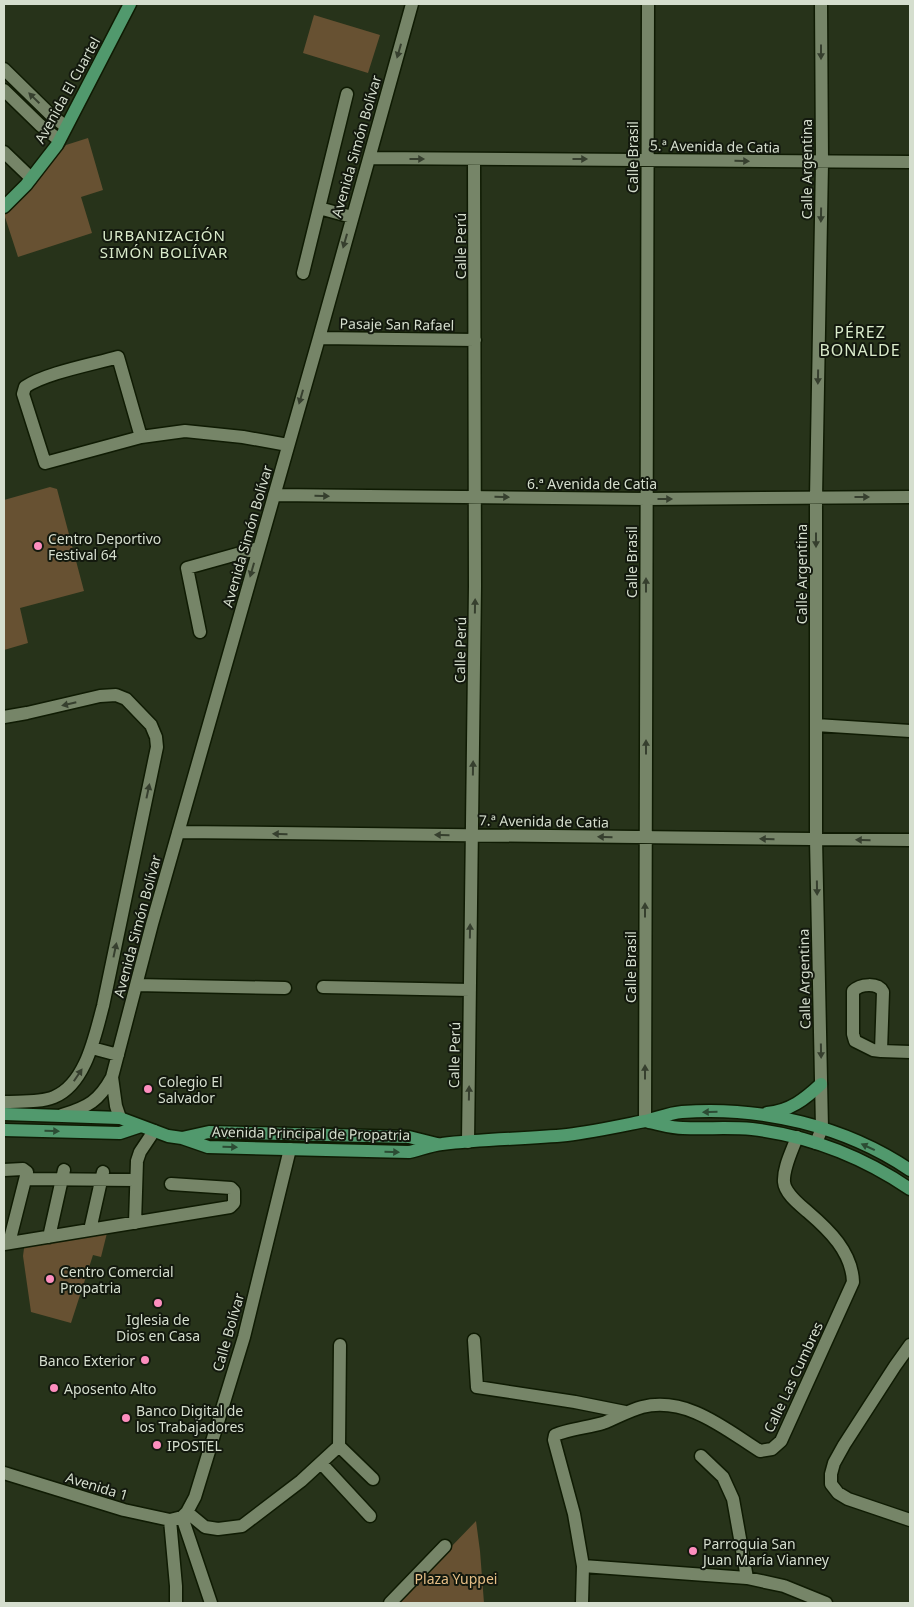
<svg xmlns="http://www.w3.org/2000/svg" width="914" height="1607" font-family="'Noto Sans',sans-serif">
<rect width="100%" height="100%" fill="#27331a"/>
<path fill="#675132" d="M314,15l66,20 -12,38 -65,-20z
M88,138l15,52 -22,7 11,36 -74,24 -14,-43 24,-22 38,-47z
M50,487l7,2 27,102 -64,17 8,35 -24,7v-150z
M109,1225l-8,32 -8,-2 -22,68 -40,-11 -8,-56 2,-15z
M476,1521l4,30 4,52h-87z"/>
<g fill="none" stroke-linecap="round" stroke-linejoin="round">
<defs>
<path id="minor" d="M4,69l47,46 14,11
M4,90l36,35 19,15
M4,152l27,26
M369,158l541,4
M319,208l33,9
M303,273l44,-179
M319,338l156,2
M141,437l-23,-80c-24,7 -73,16 -93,30l-2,7 22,69 96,-26 44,-6 58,6 45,8
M274,495l372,4 264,-2
M200,632l-13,-64 72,-20
M4,717l23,-4 73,-17 16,-1 10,4 25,26 5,12 1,10 -54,259c-8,29 -17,78 -49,91 -15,6 -34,4 -50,5
M816,725l94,6
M178,832l732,8
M136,985l149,3
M323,987l147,3
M92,1048l26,7
M881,1051l2,-59c-5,-10 -23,-8 -30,-1v43l2,7 18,9 8,1 29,1
M112,1077l4,29 4,12
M62,1115c26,-8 37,-14 50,-38l40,-153 167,-586 93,-334
M645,1121l3,-1117
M468,1142l7,-556 -1,-427
M816,1143l6,-15 -6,-289v-341l6,-335 -1,-159
M4,1170l19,-1 4,3 -18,71
M26,1179l110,1
M135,1223l2,-62 3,-9 14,-21
M90,1230l13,-58
M49,1237l15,-67
M4,1244l226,-37 4,-4v-12l-3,-3 -60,-4
M474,1340l3,47 98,15 50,10
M910,1345l-15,21 -51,79 -10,18 -3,11v10l7,9 10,6 62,21
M339,1446l34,33
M701,1456l22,21 10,22 14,79
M321,1463l49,53
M4,1473l120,37 46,10 12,-3 5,-5 8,-15 49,-160 46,-188
M187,1512l18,15 13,2 24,-3 59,-45 38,-35 1,-101
M182,1517l29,86
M170,1520l6,66v17
M583,1566l164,12 37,8 42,17
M390,1603l55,-57
M582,1603l1,-37 -9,-52 -20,-74 1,-5c11,-5 34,-8 48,-12 13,-5 25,-12 39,-16 45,-11 83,22 118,44l12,-2 9,-8 72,-159c-1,-30 -24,-52 -45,-70 -8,-7 -23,-18 -24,-30 -1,-14 8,-31 13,-45"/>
<path id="major" d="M4,207l22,-22 31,-40 73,-141
M767,1113c23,-2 38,-14 54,-29
M4,1114l116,4 48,18 14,2 26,9 201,5c10,-2 22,-7 33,-8 41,-5 83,-5 125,-9 26,-3 53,-9 78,-14 12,-3 25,-8 37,-9 79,-6 163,14 228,58
M649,1122c11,2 23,6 34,6 23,1 46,-1 69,1 57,7 111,28 158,60
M4,1130l116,3 21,-7
M182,1138l27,-6 200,5 28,7"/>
</defs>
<use href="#minor" stroke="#0f1b03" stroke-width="15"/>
<use href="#major" stroke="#0f1b03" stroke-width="15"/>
<use href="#minor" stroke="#768568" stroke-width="12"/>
<use href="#major" stroke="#51996d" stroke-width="12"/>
</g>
<defs><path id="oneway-solid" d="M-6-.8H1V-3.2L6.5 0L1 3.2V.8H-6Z" transform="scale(1.25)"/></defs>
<g fill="#363f2e">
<use href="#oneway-solid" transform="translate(399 51) rotate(106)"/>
<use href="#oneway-solid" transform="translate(821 52) rotate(90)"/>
<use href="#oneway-solid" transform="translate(34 98) rotate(-136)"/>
<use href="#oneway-solid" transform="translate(417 159)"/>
<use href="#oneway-solid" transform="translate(580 159)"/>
<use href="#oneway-solid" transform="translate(742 161) rotate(1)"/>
<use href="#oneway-solid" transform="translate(821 215) rotate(91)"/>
<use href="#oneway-solid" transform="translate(345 241) rotate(106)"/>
<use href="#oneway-solid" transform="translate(818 377) rotate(91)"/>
<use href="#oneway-solid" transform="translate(301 397) rotate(106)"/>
<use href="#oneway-solid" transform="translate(322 496) rotate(1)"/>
<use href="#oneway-solid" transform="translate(502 497) rotate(1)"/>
<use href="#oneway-solid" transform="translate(862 497)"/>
<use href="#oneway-solid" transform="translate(665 499)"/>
<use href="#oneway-solid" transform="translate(816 540) rotate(90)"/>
<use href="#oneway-solid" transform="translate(252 570) rotate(106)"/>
<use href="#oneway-solid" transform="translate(646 585) rotate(-90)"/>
<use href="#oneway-solid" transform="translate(475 606) rotate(-89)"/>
<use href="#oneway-solid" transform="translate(69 704) rotate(167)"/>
<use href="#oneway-solid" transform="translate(646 747) rotate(-90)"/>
<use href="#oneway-solid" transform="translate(473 768) rotate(-89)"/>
<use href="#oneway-solid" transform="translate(148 791) rotate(-78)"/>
<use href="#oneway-solid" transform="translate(280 834) rotate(-179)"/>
<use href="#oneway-solid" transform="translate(442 835) rotate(-179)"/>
<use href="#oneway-solid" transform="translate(605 837) rotate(-179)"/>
<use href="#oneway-solid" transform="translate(767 839) rotate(-179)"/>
<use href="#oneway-solid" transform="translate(863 840) rotate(-179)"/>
<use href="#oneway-solid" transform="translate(817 888) rotate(89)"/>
<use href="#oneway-solid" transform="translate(645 910) rotate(-90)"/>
<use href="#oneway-solid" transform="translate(470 931) rotate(-89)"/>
<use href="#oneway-solid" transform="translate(115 950) rotate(-78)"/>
<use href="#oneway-solid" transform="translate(821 1051) rotate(89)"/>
<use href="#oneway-solid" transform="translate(645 1072) rotate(-90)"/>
<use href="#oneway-solid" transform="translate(78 1075) rotate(-56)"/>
<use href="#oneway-solid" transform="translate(469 1093) rotate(-89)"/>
</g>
<g fill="#2c4c34">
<use href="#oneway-solid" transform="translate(710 1112) rotate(179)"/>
<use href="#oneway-solid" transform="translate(52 1131) rotate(2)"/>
<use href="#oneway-solid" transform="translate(230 1147) rotate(2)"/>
<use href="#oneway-solid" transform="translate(868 1147) rotate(-155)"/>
<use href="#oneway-solid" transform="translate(392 1152) rotate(2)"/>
</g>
<g fill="#fd8ebe" stroke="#13190e" stroke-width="2">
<circle cx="38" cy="546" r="5"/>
<circle cx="148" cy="1089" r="5"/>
<circle cx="50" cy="1279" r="5"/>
<circle cx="158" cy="1303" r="5"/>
<circle cx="145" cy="1360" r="5"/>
<circle cx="54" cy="1388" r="5"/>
<circle cx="126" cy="1418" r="5"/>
<circle cx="157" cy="1445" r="5"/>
<circle cx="693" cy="1551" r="5"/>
</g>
<g text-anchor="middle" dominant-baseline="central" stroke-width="4" stroke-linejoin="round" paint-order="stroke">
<g font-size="14" fill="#d5dece" stroke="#13190e">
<text transform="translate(67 90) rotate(-61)">Avenida El Cuartel</text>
<text transform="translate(356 146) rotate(-74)">Avenida Simón Bolívar</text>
<text transform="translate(715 146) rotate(1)">5.ª Avenida de Catia</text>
<text transform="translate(632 157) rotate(-90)">Calle Brasil</text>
<text transform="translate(806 169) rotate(-90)">Calle Argentina</text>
<text transform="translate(460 246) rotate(-90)">Calle Perú</text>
<text transform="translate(397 324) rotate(1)">Pasaje San Rafael</text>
<text x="592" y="483">6.ª Avenida de Catia</text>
<text transform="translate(247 536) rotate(-74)">Avenida Simón Bolívar</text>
<text transform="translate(631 562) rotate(-90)">Calle Brasil</text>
<text transform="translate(801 574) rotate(-90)">Calle Argentina</text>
<text transform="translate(460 650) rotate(-89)">Calle Perú</text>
<text transform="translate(544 821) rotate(1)">7.ª Avenida de Catia</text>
<text transform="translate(137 926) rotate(-75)">Avenida Simón Bolívar</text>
<text transform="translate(630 967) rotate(-90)">Calle Brasil</text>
<text transform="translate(804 979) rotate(-91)">Calle Argentina</text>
<text transform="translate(454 1055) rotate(-89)">Calle Perú</text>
<text transform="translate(311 1133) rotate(1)">Avenida Principal de Propatria</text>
<text transform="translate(228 1332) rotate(-74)">Calle Bolívar</text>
<text transform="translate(793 1377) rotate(-65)">Calle Las Cumbres</text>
<text transform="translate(97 1486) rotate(17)">Avenida 1</text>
</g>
<g font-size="14" fill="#d5dece" stroke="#13190e" text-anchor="start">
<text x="48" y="538">Centro Deportivo<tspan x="48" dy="16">Festival 64</tspan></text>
<text x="158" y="1081">Colegio El<tspan x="158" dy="16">Salvador</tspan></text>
<text x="60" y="1271">Centro Comercial<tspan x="60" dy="16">Propatria</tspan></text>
<text x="158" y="1319" text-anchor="middle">Iglesia de<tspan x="158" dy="16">Dios en Casa</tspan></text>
<text x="135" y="1360" text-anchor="end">Banco Exterior</text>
<text x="64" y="1388">Aposento Alto</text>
<text x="136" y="1410">Banco Digital de<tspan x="136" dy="16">los Trabajadores</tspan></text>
<text x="167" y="1445">IPOSTEL</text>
<text x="703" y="1543">Parroquia San<tspan x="703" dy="16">Juan María Vianney</tspan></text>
</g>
<g font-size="14" fill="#e5be86" stroke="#13190e">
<text x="456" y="1578">Plaza Yuppei</text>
</g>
<g font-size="15" letter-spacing="1" fill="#daebcb" stroke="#13190e">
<text x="164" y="235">URBANIZACIÓN<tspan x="164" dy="17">SIMÓN BOLÍVAR</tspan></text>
</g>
<g font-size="16" letter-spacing="1" fill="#daebcb" stroke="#13190e">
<text x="860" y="332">PÉREZ<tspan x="860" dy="18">BONALDE</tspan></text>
</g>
</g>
<rect width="914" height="1607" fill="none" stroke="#d5dece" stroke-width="10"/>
</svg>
